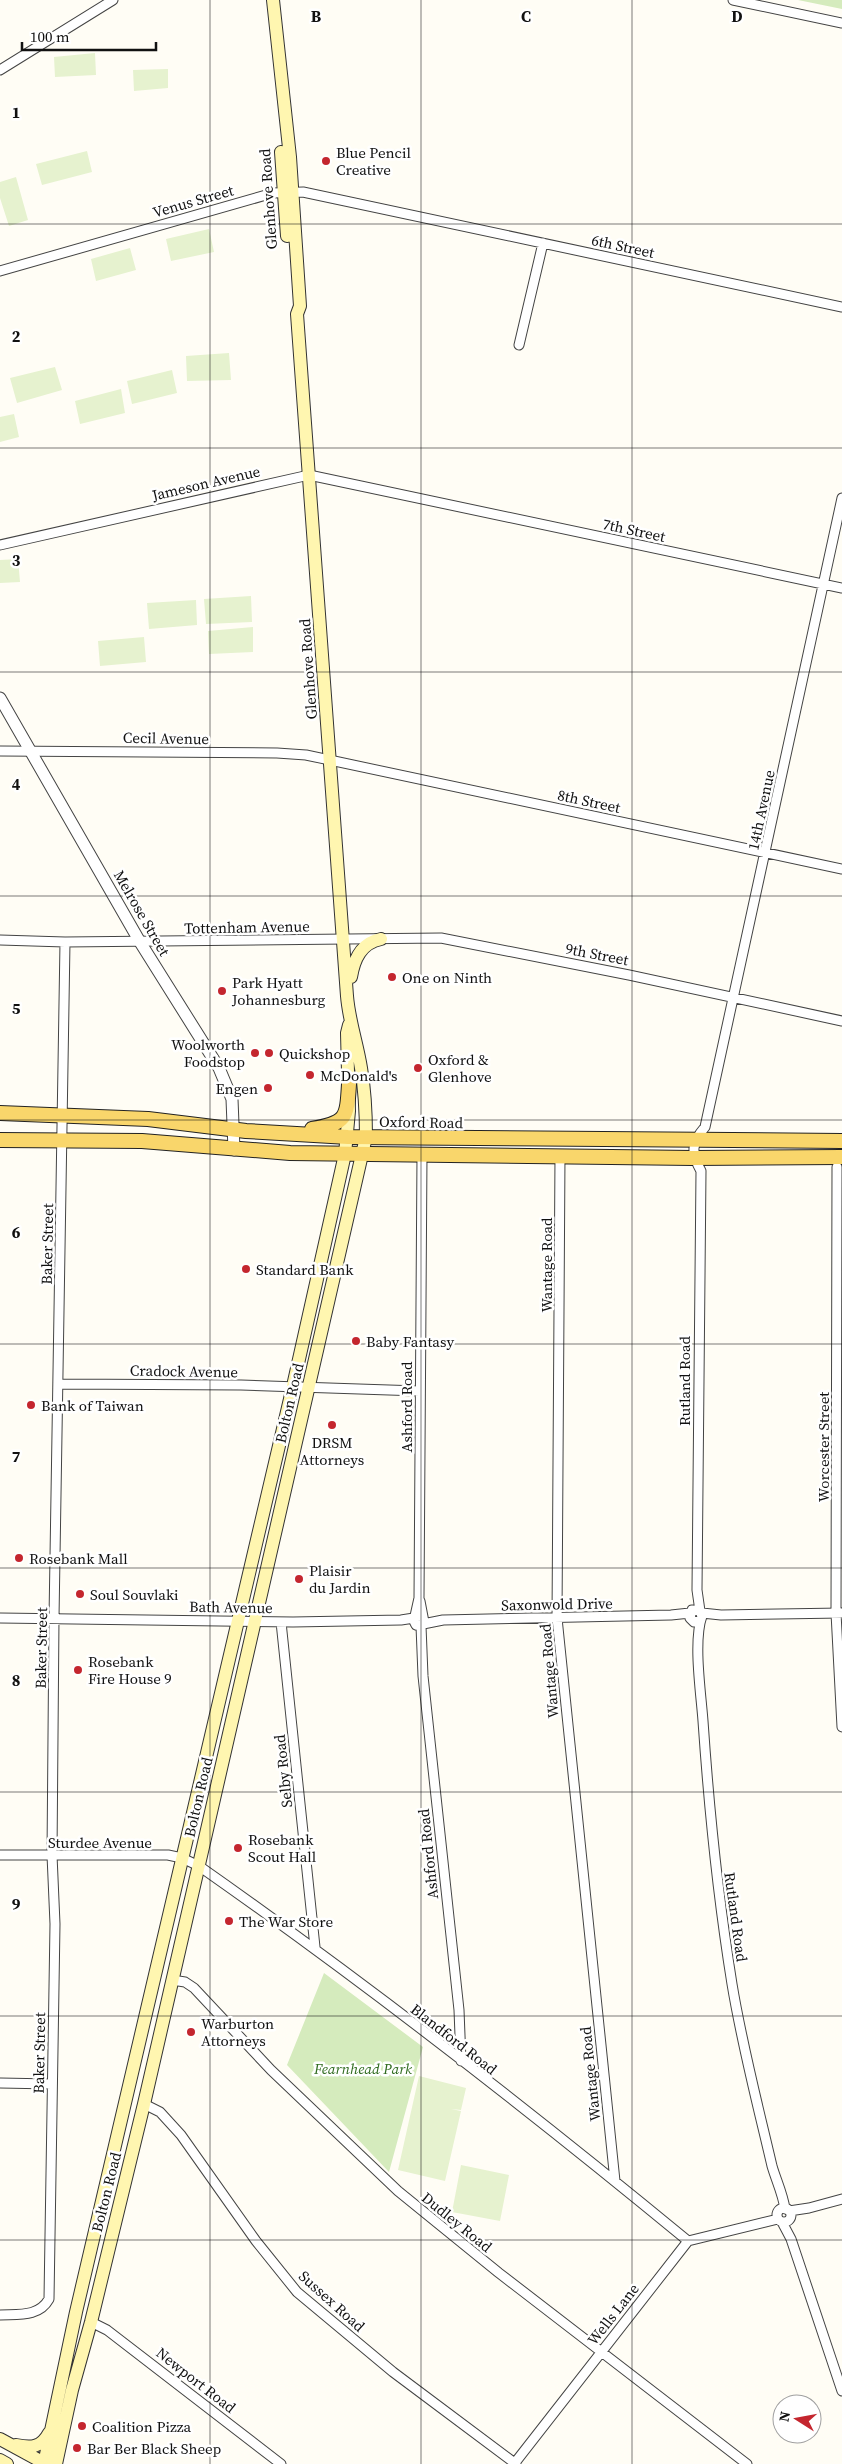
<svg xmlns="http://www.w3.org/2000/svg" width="842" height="2464" font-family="'Source Serif 4',serif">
<rect width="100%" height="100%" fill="#fffdf5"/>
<path fill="#d5ebbd" d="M798,0h44v9z
M324,1973l99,74 -34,125 -102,-107z"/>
<path fill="#e6f2cf" d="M95,53l1,22 -41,2 -1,-20z
M168,69v19l-34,3 -1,-21z
M87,151l5,21 -50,13 -6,-21z
M16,177l12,43 -19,6 -9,-28v-16z
M209,229l5,23 -43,9 -5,-22z
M130,248l6,22 -40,11 -5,-22z
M229,353l2,27 -44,1 -1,-25z
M55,367l7,23 -45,13 -7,-25z
M172,370l5,23 -45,11 -5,-23z
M121,389l4,24 -45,11 -5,-23z
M14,414l5,23 -19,5v-25z
M18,559l2,23 -20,1v-23z
M251,596l1,26 -46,2 -2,-25z
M196,600l1,25 -48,4 -2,-26z
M253,627v25l-44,2 -1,-23z
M144,637l2,25 -46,4 -2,-25z
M419,2076l47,12 -5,22 -10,-1 10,2 -16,70 -47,-11z
M461,2165l48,10 -9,46 -48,-9z"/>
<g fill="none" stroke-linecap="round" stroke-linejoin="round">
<defs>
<path id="minor" d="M733,0l109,23
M0,70l113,-70
M0,271l273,-78 30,-1 539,115
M519,345l24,-102
M0,545l309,-70 533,113
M0,751l277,2 29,2 536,114
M0,940l65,2 376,-4 188,37 213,46
M560,1156l-3,462 58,563
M837,1167l-1,446 6,114
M701,1171c-10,-18 -10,-28 4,-44l137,-629
M60,1384l181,1 178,6
M420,1601l4,21 -3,4 -5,-1 -2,-4 1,-5h7
M700,1611l-3,-21 4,-419
M702,1613l19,2 121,-2
M415,1616l4,-18 3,-443
M0,1618l293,4 108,-2 13,-2
M700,1621l-6,1 -4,-4 2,-8 8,1 2,5c-9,25 -1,77 1,105 6,88 15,176 29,263 10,61 26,122 40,182 4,14 11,28 13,43
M281,1622l34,325
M423,1624l20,-4 228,-5 19,-2
M421,1626l2,50 36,334 2,51
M0,1855h168l14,3 17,8c168,118 330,244 489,375
M172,1980l13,2 9,6 77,82 127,121 101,82 248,191
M0,2083l52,1
M144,2104l16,8 21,23 75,106 41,51 96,80 123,92
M777 2215a7 7 0 1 1 14 0a7 7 0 1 1-14 0Z
M789,2211l20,-3 33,-9
M782,2222l9,17 51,152
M0,2315c19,-1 39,2 49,-16l6,-375 -3,-69 2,-237 11,-676
M91,2322l16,8 174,134
M514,2464l174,-223 90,-22"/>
<path id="tertiary" d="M0,698l140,244 79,126 13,31 2,51"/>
<path id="secondary" d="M281,152l6,84
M351,977c3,-18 10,-34 30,-38
M0,2439l46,25
M16,2445c15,3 25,3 33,-12
M0,2460l7,4
M44,2464l32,-152 217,-926 52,-232 4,-43 -2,-78 2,-8
M56,2464l16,-74 19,-68 53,-218 222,-967c0,-23 -1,-46 -5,-69 -4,-25 -12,-47 -14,-72l-50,-682 3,-8 -10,-149 -17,-157"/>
<path id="primary" d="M0,1113l148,6 98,12 102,6 494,4
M312,1129c35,-6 35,-11 37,-45
M0,1140l142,1 148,12 403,5 149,-1"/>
</defs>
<use href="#minor" stroke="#444" stroke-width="11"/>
<use href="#tertiary" stroke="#444" stroke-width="13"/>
<use href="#secondary" stroke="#333" stroke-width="14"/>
<use href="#primary" stroke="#222" stroke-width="16"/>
<use href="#minor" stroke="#fff" stroke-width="9"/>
<use href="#tertiary" stroke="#fff" stroke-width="11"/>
<use href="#secondary" stroke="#fff6b0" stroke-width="12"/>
<use href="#primary" stroke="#f9d66b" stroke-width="14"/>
</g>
<path fill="none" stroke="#111" stroke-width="1" stroke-opacity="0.55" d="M210,0v2464M421,0v2464M632,0v2464M0,224h842M0,448h842M0,672h842M0,896h842M0,1120h842M0,1344h842M0,1568h842M0,1792h842M0,2016h842M0,2240h842"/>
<g fill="#c4262e" stroke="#fff" stroke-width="2">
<circle cx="326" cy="161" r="5"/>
<circle cx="392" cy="977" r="5"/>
<circle cx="222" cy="991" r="5"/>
<circle cx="255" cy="1053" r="5"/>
<circle cx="269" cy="1053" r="5"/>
<circle cx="418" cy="1068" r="5"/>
<circle cx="310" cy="1075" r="5"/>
<circle cx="268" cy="1088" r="5"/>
<circle cx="246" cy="1269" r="5"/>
<circle cx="356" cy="1341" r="5"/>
<circle cx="31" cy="1405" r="5"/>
<circle cx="332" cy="1425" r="5"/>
<circle cx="19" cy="1558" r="5"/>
<circle cx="299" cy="1579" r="5"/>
<circle cx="80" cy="1594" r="5"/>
<circle cx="78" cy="1670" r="5"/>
<circle cx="238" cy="1848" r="5"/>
<circle cx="229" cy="1921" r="5"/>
<circle cx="191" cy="2032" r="5"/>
<circle cx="82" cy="2426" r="5"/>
<circle cx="77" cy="2448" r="5"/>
</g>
<g text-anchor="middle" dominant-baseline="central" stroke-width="5" stroke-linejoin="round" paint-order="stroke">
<g font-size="15" fill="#111" stroke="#fff" text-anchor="start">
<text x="336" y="152">Blue Pencil<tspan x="336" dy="17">Creative</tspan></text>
<text x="402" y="977">One on Ninth</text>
<text x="232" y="982">Park Hyatt<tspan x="232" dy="17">Johannesburg</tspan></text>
<text x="245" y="1044" text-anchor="end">Woolworth<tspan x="245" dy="17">Foodstop</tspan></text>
<text x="279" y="1053">Quickshop</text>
<text x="428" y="1059">Oxford &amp;<tspan x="428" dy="17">Glenhove</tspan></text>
<text x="320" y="1075">McDonald's</text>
<text x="258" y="1088" text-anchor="end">Engen</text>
<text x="256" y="1269">Standard Bank</text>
<text x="366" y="1341">Baby Fantasy</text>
<text x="41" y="1405">Bank of Taiwan</text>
<text x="332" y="1442" text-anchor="middle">DRSM<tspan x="332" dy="17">Attorneys</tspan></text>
<text x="29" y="1558">Rosebank Mall</text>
<text x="309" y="1570">Plaisir<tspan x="309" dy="17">du Jardin</tspan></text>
<text x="90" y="1594">Soul Souvlaki</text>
<text x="88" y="1661">Rosebank<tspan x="88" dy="17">Fire House 9</tspan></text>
<text x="248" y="1839">Rosebank<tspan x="248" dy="17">Scout Hall</tspan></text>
<text x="239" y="1921">The War Store</text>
<text x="201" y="2023">Warburton<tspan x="201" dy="17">Attorneys</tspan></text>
<text x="92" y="2426">Coalition Pizza</text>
<text x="87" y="2448">Bar Ber Black Sheep</text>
</g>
<g font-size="15" fill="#111" stroke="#fff">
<text transform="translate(268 199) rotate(-94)">Glenhove Road</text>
<text transform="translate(193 201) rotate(-16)">Venus Street</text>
<text transform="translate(623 246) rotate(12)">6th Street</text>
<text transform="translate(206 483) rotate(-13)">Jameson Avenue</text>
<text transform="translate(634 530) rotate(12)">7th Street</text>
<text transform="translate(308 669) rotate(-94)">Glenhove Road</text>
<text transform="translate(166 738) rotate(1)">Cecil Avenue</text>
<text transform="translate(589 801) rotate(12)">8th Street</text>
<text transform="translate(761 810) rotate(-78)">14th Avenue</text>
<text transform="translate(142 913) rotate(60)">Melrose Street</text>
<text transform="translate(247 927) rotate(-1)">Tottenham Avenue</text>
<text transform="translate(597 954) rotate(11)">9th Street</text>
<text transform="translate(421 1122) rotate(1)">Oxford Road</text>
<text transform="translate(47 1244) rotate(-89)">Baker Street</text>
<text transform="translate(546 1265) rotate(-90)">Wantage Road</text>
<text transform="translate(184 1371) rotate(1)">Cradock Avenue</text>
<text transform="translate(684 1381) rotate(-90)">Rutland Road</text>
<text transform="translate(289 1403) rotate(-77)">Bolton Road</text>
<text transform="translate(406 1407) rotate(-90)">Ashford Road</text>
<text transform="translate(823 1447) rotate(-90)">Worcester Street</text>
<text transform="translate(557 1604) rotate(-1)">Saxonwold Drive</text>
<text transform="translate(231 1607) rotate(1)">Bath Avenue</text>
<text transform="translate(41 1648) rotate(-89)">Baker Street</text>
<text transform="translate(549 1671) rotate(-95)">Wantage Road</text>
<text transform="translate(283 1771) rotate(-96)">Selby Road</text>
<text transform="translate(198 1797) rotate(-77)">Bolton Road</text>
<text x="100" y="1842">Sturdee Avenue</text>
<text transform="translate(428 1854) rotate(-96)">Ashford Road</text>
<text transform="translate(736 1917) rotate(82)">Rutland Road</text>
<text transform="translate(454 2039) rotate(38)">Blandford Road</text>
<text transform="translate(39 2053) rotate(-89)">Baker Street</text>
<text transform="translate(590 2074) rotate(-96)">Wantage Road</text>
<text transform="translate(106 2192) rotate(-76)">Bolton Road</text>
<text transform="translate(457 2222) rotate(39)">Dudley Road</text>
<text transform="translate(332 2301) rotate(42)">Sussex Road</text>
<text transform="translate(613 2314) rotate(-52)">Wells Lane</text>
<text transform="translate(196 2380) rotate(38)">Newport Road</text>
</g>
<g font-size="15" font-style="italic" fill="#2f6b1f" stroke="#fff">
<text x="363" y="2068">Fearnhead Park</text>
</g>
</g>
<g font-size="16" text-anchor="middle" font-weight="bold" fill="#111" stroke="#fff" stroke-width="5" stroke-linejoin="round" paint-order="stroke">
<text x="316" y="22">B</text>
<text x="526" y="22">C</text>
<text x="737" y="22">D</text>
<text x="16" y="118">1</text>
<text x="16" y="342">2</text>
<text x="16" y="566">3</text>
<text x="16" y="790">4</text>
<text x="16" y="1014">5</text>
<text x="16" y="1238">6</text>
<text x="16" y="1462">7</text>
<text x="16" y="1686">8</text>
<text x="16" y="1910">9</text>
</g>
<g transform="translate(797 2419) rotate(281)"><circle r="24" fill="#ffffff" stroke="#a0a0a0"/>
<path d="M0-4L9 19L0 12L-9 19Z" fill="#c4262e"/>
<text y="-8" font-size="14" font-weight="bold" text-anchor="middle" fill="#111111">N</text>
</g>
<path d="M22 42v8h134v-8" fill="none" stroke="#111111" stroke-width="2.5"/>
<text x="30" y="42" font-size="15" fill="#111111" stroke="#ffffff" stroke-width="4" paint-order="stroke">100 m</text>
</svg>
